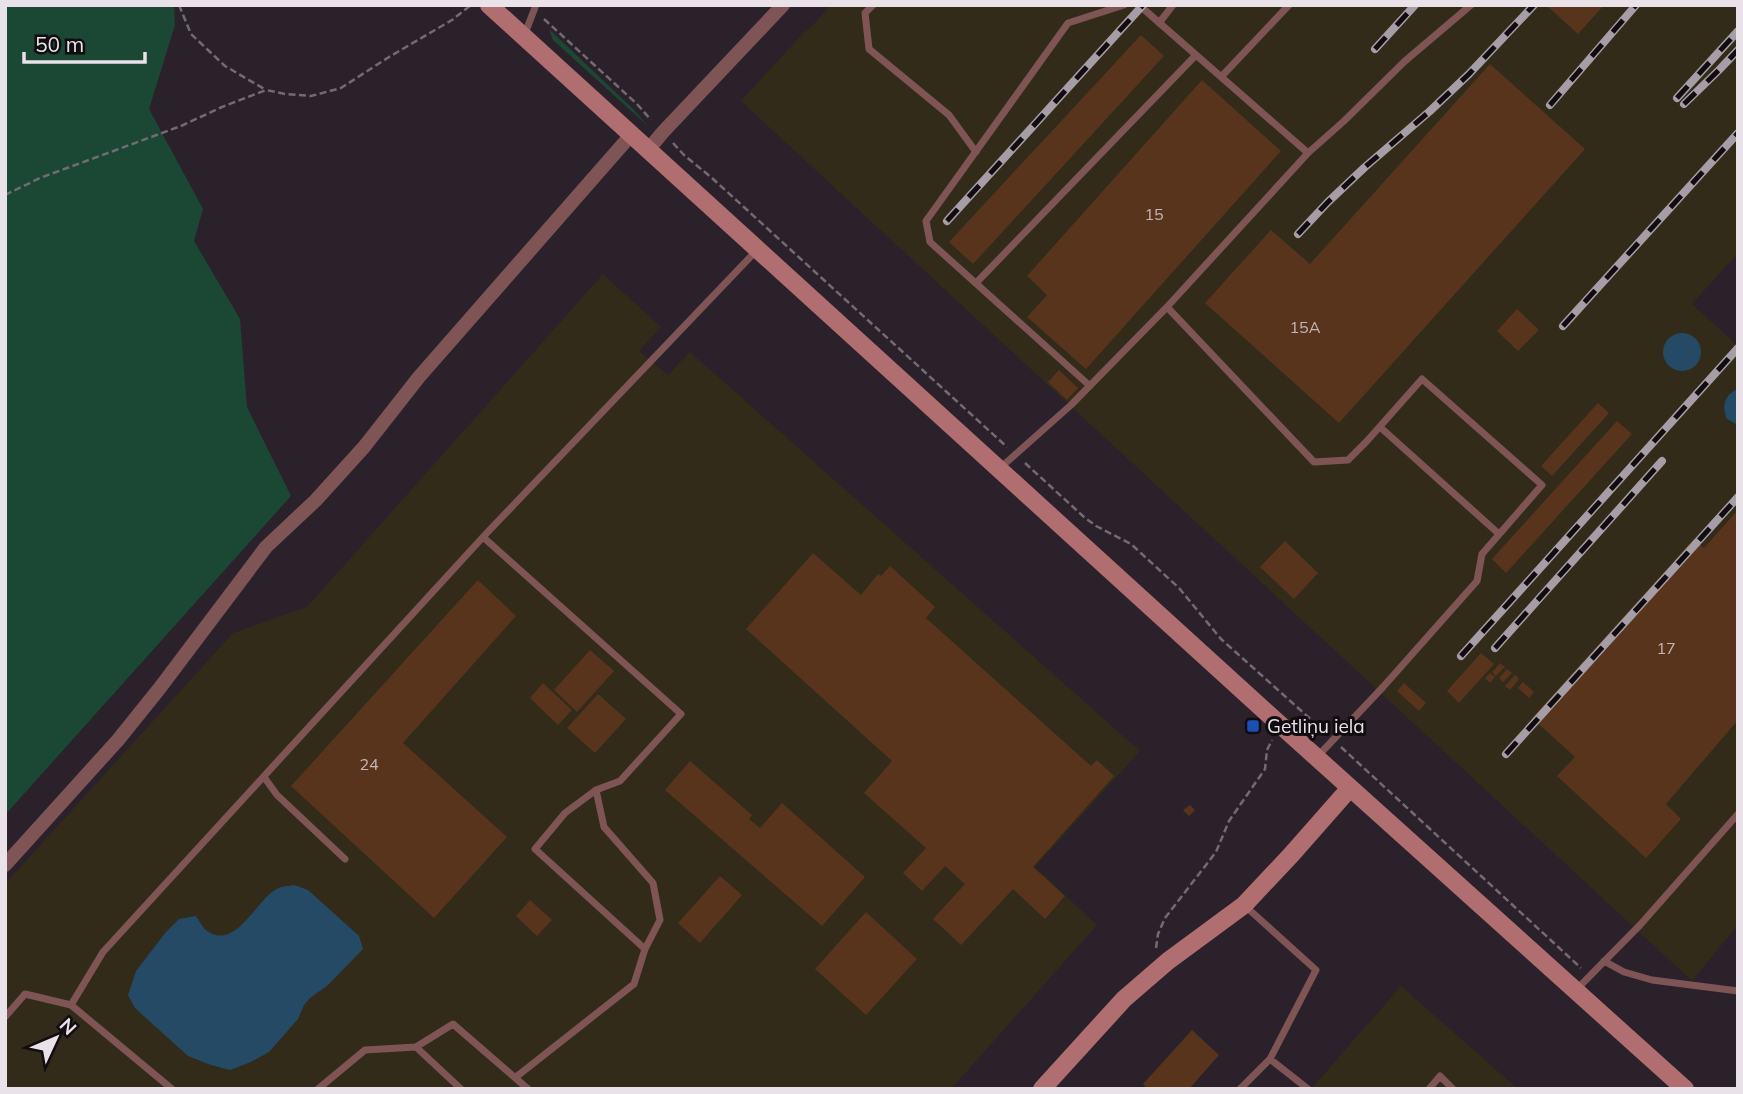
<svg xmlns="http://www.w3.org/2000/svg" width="1743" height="1094" font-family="Mulish,sans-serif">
<rect width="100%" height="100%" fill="#2b212b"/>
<path fill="#322b1a" d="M831,5h907v248l-46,51 46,42v579l-46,56 -951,-880 63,-69 6,-4z
M603,274l58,53 -22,24 29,24 22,-23 450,399 -105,116 62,58 -146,164h-946v-205l228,-251 74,-26z
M1401,986l117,103h-207z"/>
<path fill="#1b4735" d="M5,5h169l1,20 -26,84 54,100 -9,32 46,78 7,88 44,89 -286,319z
M549,29l83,79 17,19 -96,-87z"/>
<path fill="#254a66" d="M1663 352a19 19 0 1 1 38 0a19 19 0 1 1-38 0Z
M1738,389v36l-11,-6c-6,-13 -2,-25 11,-30z
M294,885l14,5 51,46 4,13 -35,36 -18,13 -6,7 -6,14 -29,33 -18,10 -21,8 -19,-5 -23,-9 -53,-48 -7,-13 8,-24 30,-39 13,-13 17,-3c3,4 6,11 10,14 29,23 51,-32 71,-41 5,-3 12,-3 17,-4z"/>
<path fill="#58341c" d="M1546,5h58l-26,29z
M1141,35l23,21 -191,208 -24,-22z
M1490,64l95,85 -246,274 -134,-120 66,-73 39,34z
M1202,80l79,71 -195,218 -59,-52 20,-22 -20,-19z
M1517,309l22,21 -21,21 -21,-20z
M1059,370l19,18 -11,12 -19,-18z
M1598,403l11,10 -57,63 -11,-10z
M1617,421l15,13 -126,139 -14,-14z
M1738,510v210l-72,84 15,15 -35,39 -89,-82 18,-19 -43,-39 162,-179 10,9z
M1285,541l33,32 -24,26 -34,-32z
M813,553l48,42 17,-21 3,2 9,-10 45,41 -9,11 165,148 6,-6 17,16 -81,91 32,29 -20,23 -32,-30 -52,56 -28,-26 32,-35 -20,-18 -23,25 -19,-18 23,-25 -62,-55 28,-32 -146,-132z
M478,580l38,36 -113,127 104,94 -73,81 -143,-132z
M590,650l24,21 -37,41 -23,-22z
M1481,653l13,11 -35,39 -12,-12z
M1500,663l5,4 -9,9 -4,-4z
M1507,669l5,4 -9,9 -4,-4z
M1490,673l5,4 -5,6 -5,-5z
M1515,675l4,4 -9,11 -5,-4z
M1523,682l11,10 -5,6 -11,-10z
M543,683l29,27 -14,15 -28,-27z
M1404,683l22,20 -7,8 -22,-20z
M598,694l28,25 -31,34 -28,-25z
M690,761l62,54 -3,4 11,9 22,-25 83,74 -43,49 -157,-136z
M1190,805l5,5 -6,6 -6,-6z
M720,876l22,19 -42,48 -22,-20z
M530,900l22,20 -15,16 -21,-20z
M866,912l51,47 -51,56 -51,-46z
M1192,1030l27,25 -30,34h-41l-5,-5z"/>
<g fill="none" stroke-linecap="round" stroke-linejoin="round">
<path stroke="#736a73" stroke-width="2.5" stroke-dasharray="7 3.5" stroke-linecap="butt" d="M179,5l12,29 34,32 41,24
M544,19l93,85 14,16
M673,143l11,12 28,23 295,269
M5,195l35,-17 141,-52 41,-19 44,-17 19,4 26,2 30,-8 48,-31 63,-37 19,-15
M1025,463l59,54 12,9 35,18 48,44 42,51 105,94
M1341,747l240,221
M1156,948l2,-14 7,-16 51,-66 13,-31 36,-52 2,-19 5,-10"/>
<path stroke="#7e5455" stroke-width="7" d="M873,5l-8,8 4,36 80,66 27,37
M1139,5l169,148 -141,154
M1159,23l14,-18
M524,36l12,-31
M1221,77l68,-72
M1308,153l36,-32 61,-60 66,-56
M976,283l220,-228
M1090,386l-160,-144 -4,-21 142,-198 56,-18
M1380,427l119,107
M999,469l72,-64 96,-98 147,155 34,-2 19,-19 55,-62 120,106 -60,69 -5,27 -94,106 -66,70
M483,537l198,177 -61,67 -24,9 -31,23 -30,36 110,100 -11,35 -118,93
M264,777l13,18 68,64
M596,790l8,37 49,56 7,37 -15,29
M1604,961l20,11 28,8 86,11
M1576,990l64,-65 98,-111
M5,1017l20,-23 46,11
M416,1047l45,42
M1270,1059l38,30
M172,1089l-101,-84 32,-53 380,-415 273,-286
M318,1089l47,-39 51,-3 37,-23 75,65
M1240,1089l30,-30 46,-89 -72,-65
M1429,1089l11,-13 13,13"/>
<path stroke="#7e5455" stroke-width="14" d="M648,150l15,-18 120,-127
M5,865l113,-125 41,-51 107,-142 50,-47 48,-53 55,-70 212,-242"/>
<path stroke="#b06e70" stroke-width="18" d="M489,5l777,707 419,377
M1042,1089l82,-90 44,-38 76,-56 47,-50 59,-67"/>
<defs>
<path id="rail" d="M1375,49l40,-44
M1677,98l61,-67
M1684,104l35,-34 19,-20
M1550,105l86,-100
M947,221l196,-216
M1298,234l30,-32 37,-35 65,-56 39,-37 65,-69
M1563,326l175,-193
M1495,648l167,-187
M1461,656l277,-308
M1506,754l232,-257"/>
</defs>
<use href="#rail" stroke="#a69ea6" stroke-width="8"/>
<use href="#rail" stroke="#110c10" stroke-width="5" stroke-dasharray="16" stroke-linecap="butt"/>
</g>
<rect fill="#1a4fb4" stroke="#110c10" stroke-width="2.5" x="1246" y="719" width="14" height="14" rx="3.5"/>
<g text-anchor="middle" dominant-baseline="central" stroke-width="6" stroke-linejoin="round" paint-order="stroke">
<g font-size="16" fill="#c5b6b6">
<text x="1154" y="214">15</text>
<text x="1305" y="327">15A</text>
<text x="1666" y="648">17</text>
<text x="369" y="764">24</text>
</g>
<g font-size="19" fill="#e9e2e9" stroke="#110c10" text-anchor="start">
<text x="1267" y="726">Getliņu iela</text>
</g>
</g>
<rect width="1743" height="1094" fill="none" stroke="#e9e2e9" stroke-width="14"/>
<g transform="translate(56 1038) rotate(46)" stroke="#110c10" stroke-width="5" paint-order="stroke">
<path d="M0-5L12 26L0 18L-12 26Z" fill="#e9e2e9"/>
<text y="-10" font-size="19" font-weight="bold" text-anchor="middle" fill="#e9e2e9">N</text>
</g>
<path d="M24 52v10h121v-10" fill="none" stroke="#e9e2e9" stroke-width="3.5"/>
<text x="35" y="52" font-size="21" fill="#e9e2e9" stroke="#110c10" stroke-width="5" paint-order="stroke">50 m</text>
</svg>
